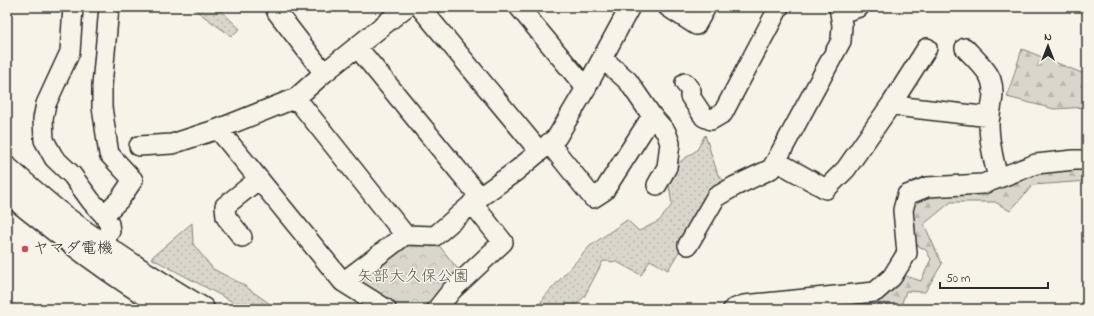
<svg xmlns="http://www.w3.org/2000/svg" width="1094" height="316" font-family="'Indie Flower','Klee One',sans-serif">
<defs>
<pattern id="grass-dots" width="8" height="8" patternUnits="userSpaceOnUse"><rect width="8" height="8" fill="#dad6cc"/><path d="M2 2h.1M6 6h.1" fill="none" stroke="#bbb8af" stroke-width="1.8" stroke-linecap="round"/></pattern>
<pattern id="forest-firs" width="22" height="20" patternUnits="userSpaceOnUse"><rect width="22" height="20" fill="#dad6cc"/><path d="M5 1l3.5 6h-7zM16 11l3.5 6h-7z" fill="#bbb8af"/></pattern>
<pattern id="park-crowns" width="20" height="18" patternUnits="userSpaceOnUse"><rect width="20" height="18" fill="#dad6cc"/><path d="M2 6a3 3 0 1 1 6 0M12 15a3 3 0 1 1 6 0" fill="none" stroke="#bbb8af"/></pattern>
</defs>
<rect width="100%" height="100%" fill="#f7f3e8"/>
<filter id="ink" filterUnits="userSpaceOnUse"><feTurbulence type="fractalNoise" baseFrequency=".025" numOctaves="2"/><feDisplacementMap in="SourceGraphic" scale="8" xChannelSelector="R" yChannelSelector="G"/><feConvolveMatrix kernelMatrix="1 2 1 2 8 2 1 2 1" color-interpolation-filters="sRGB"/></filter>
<g filter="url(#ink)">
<path fill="url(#grass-dots)" stroke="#82807c" d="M194,7h23l23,22 -9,7 -33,-24z
M705,135l13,40 10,9 -15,10 -45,76 -18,-10 -9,15 -24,-13 -14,-1 -19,36 -13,12h-35l10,-14 44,-49 37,-26 12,11 20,-10 13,-16 -3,-20 2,-17 26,-18z
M192,223l1,21 20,25 29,15 35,25h-31l-95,-51z"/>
<path fill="url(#forest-firs)" stroke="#82807c" d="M1022,49l65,26v32l-33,2 -47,-12z
M1087,163v18l-54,4 -23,26 -15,-9h-44l-27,22 18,40 -17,28 -19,-1 -6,18h-21l-1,-15 25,-19 18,6 10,-22 -5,-9 -9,-5 -10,-35 3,-13 127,-28z"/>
<path fill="url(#park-crowns)" stroke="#82807c" d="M406,242l31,1 24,30 -32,36h-29l-41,-25v-4z"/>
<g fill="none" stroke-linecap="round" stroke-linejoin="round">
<defs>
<path id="minor" d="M73,7l-3,45 -24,52 -3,15 1,21 10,18 18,17 19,26 13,14 5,9 1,7 -8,13
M275,7l2,5 47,61
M420,7l119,144
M519,7l67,81
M668,7l28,18 10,-18
M838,7l9,4 12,-4
M357,47l123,150
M965,48c7,8 23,22 26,32 5,15 -1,28 -2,43 0,19 4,36 9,55
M685,83l6,8 -1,5 14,21 7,3 12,-7 56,-106
M296,98l109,137 30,1 45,-39 36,-26 41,-34 29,-49 44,-81
M892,103l35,-55
M652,116l14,16 4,11 -3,24 -10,18
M218,129l125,153 62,-47
M549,143l44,55 11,-7 48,-75 -24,-35 -25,-22
M139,146l33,-2 46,-15 78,-31 28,-25 82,-66
M776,161l50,28 20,-20 46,-66 12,4 86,10
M104,215l16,-16 13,-19 -24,-26 -1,-6 -6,-41v-21l7,-79
M242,237l-16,-20 -1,-11 34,-27
M688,245l28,-48 19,-11 36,-17 5,-8 65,-120 1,-16 -3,-18
M343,282l43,27
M437,309l15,-19 51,-48 -31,-39
M733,309l11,-4 131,-13 17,-15 15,-24 -4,-43 4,-15 20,-8 56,-3 53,-20 38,-4h13"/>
<path id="major" d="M7,168c17,15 34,30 51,44 46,36 95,67 145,97
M7,192c52,42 105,84 163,117"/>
</defs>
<use href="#minor" stroke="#2b2b2b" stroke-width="22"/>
<use href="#major" stroke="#2b2b2b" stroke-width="25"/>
<use href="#minor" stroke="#f7f3e8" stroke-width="19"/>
<use href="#major" stroke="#f7f3e8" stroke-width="22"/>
</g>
</g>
<circle fill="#d1495b" stroke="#f7f3e8" stroke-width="1.5" cx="25" cy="249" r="4"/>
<g text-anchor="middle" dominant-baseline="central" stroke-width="3" stroke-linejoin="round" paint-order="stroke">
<g font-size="16" fill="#2b2b2b" stroke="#f7f3e8" text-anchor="start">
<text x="33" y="249">ヤマダ電機</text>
</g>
<g font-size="16" fill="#575653" stroke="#f7f3e8">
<text x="413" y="277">矢部大久保公園</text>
</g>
</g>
<rect width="1094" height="316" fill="none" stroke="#f7f3e8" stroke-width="24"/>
<rect x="12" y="12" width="1070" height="292" fill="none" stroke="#2b2b2b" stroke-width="1.5" filter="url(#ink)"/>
<g transform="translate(1048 46)" stroke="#f7f3e8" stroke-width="3" paint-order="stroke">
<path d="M0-3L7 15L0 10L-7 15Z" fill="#2b2b2b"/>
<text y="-6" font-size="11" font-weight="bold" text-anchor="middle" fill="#2b2b2b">N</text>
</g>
<path d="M940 282v6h108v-6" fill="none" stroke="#2b2b2b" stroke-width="2"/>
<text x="946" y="282" font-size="12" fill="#2b2b2b" stroke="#f7f3e8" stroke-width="3" paint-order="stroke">50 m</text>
</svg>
